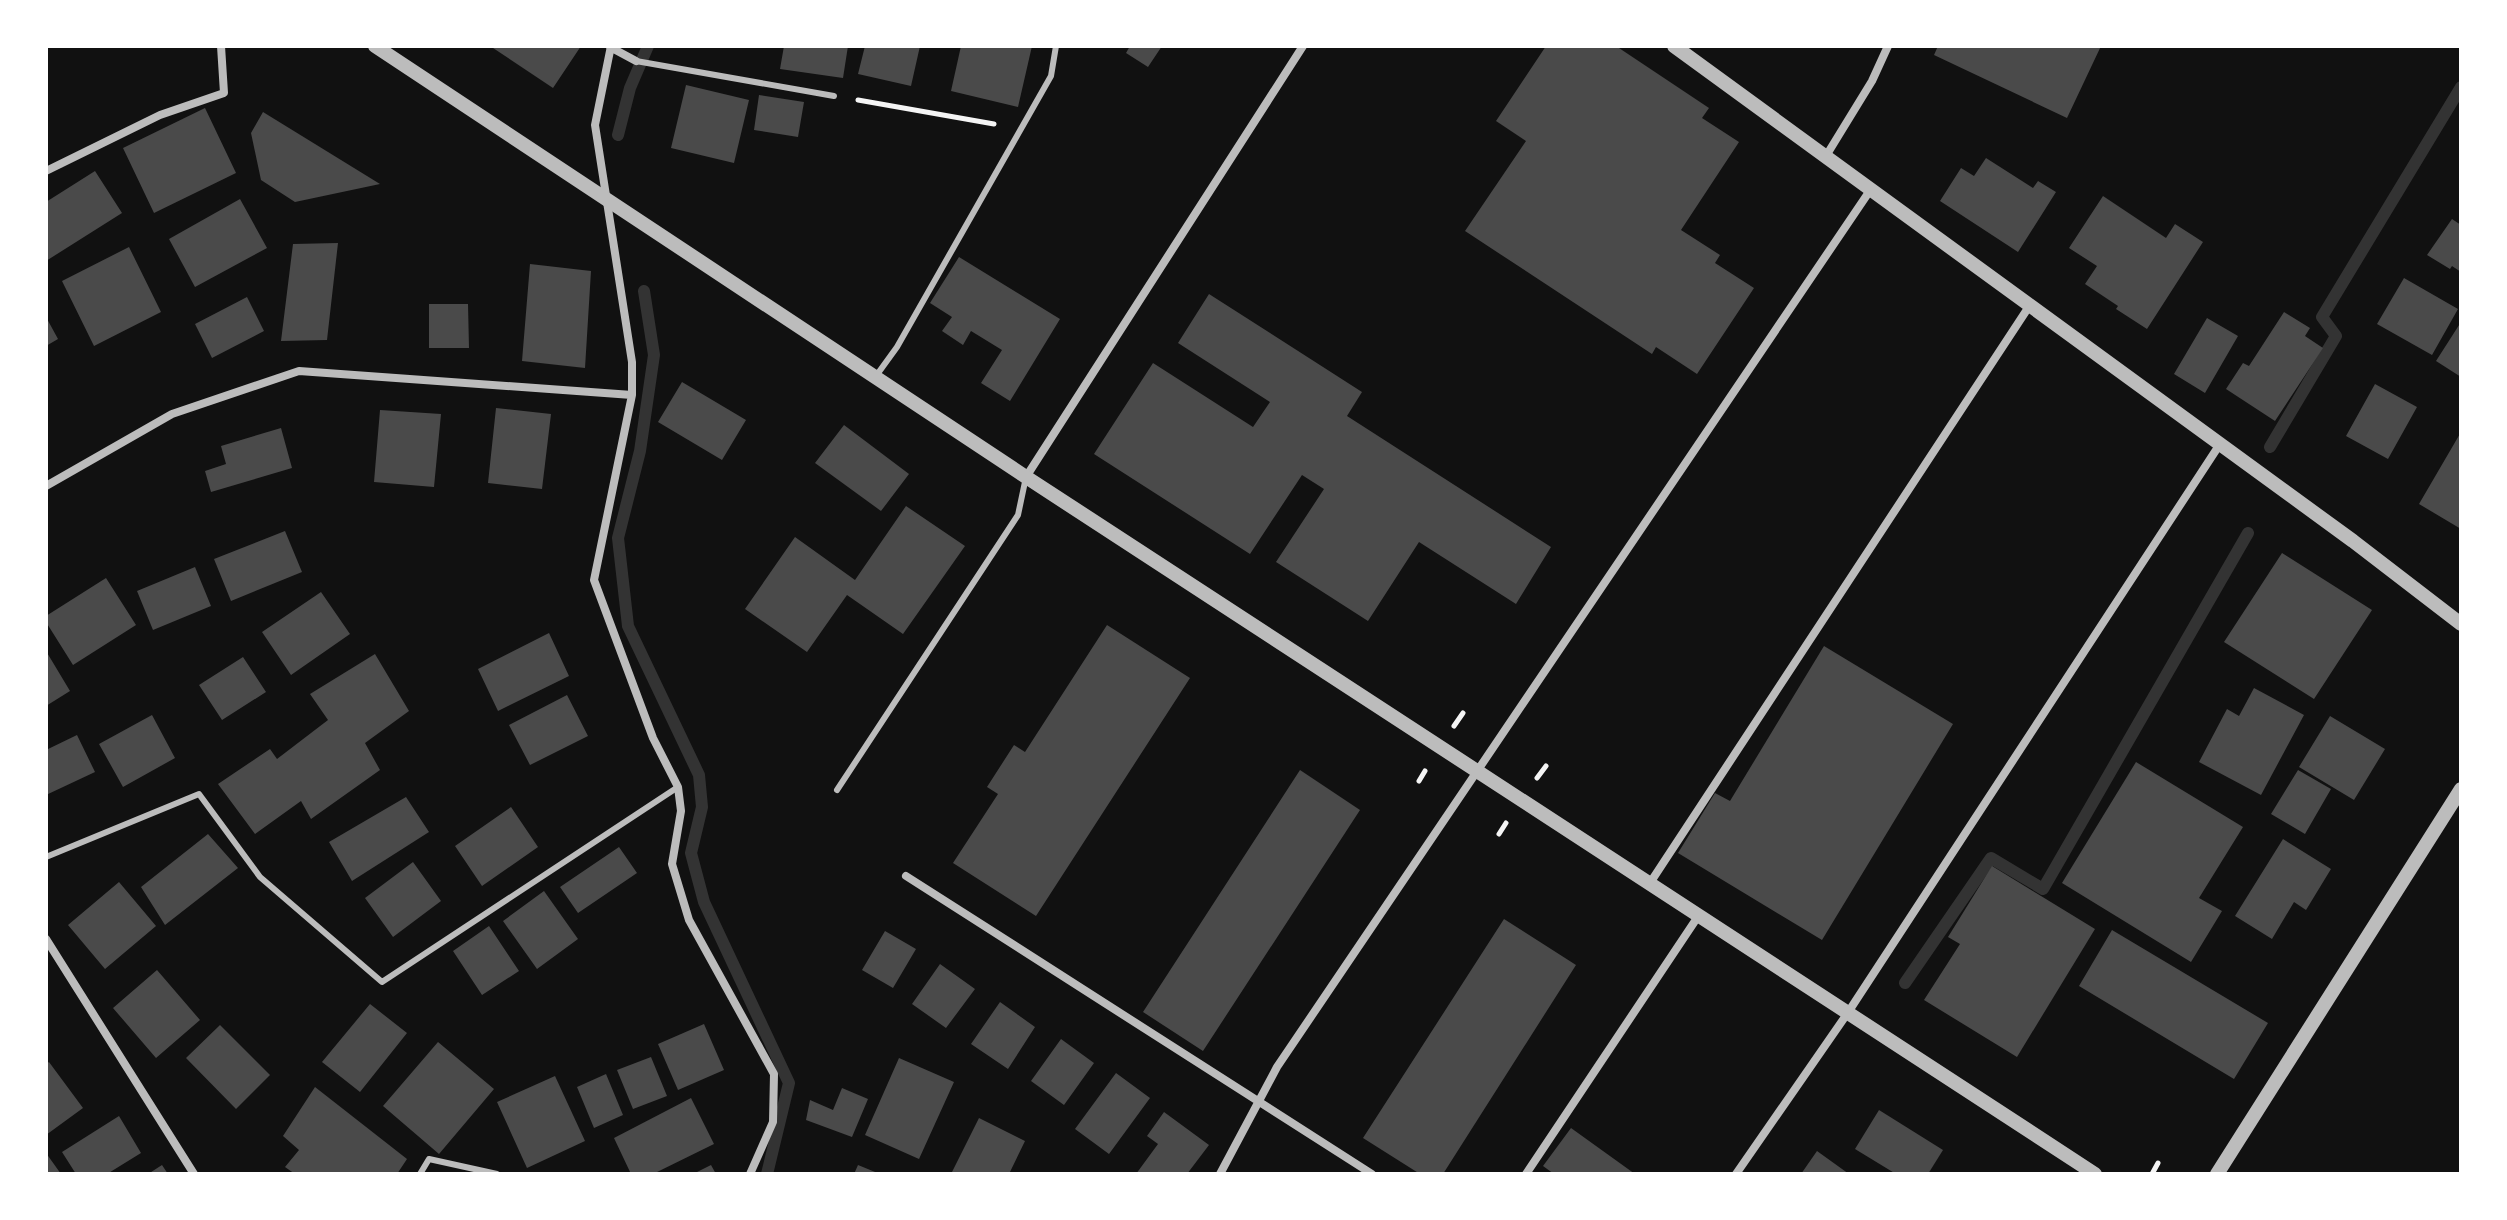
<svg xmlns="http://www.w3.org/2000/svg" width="2507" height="1220" font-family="'Asap Condensed',sans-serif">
<rect width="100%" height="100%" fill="#111"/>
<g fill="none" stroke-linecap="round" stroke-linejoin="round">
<path stroke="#333" stroke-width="12" d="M618,135l12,-47 18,-42
M644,291l10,64 -14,96 -22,87 10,88 71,149 3,32 -11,46 13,49 85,181 -22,91
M2270,447l66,-111 -14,-19 139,-230
M1905,983l86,-125 52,31 205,-356"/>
</g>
<path fill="#4a4a4a" d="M490,46h91l-28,42z
M784,46h64l-5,32 -63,-9z
M865,46h55l-9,40 -53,-12z
M961,46h71l-14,61 -67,-16z
M1130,46h32l-14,21 -22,-14z
M1546,46h70l93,62 -7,10 37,24 -58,88 39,25 -5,8 39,25 -57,86 -41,-27 -4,7 -187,-123 61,-90 -30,-20z
M1938,46h163l-34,72 -133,-63z
M686,85l63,15 -15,63 -63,-15z
M759,95l45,7 -6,35 -44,-7z
M205,108l31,65 -82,40 -31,-65z
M263,112l117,72 -85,18 -34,-22 -10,-47z
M1986,158l47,30 5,-7 18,11 -38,60 -78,-51 21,-33 13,8z
M95,171l27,42 -76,48v-59z
M2103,196l63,42 9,-14 28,18 -56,87 -31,-20 2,-3 -33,-22 12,-18 -28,-18z
M240,199l27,49 -72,39 -26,-48z
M2452,219l9,6v47l-9,-6 -2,3 -23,-14z
M338,243l-11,97 -46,1 12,-97z
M129,247l32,65 -67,34 -32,-65z
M959,257l101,62 -50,82 -29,-18 21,-33 -31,-19 -8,14 -21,-14 10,-14 -22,-14z
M530,264l61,7 -6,97 -63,-7z
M2404,278l54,31 -26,46 -55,-31z
M1209,294l153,98 -15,24 204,131 -35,57 -97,-62 -51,79 -92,-59 48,-73 -22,-14 -52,79 -156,-100 59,-91 100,64 17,-25 -92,-59z
M247,297l17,34 -52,27 -17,-34z
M429,304h39l1,44h-40z
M2284,312l26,16 -5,8 18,12 -48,73 -49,-32 17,-26 6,3z
M46,317l12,22 -12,7z
M2207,318l31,18 -33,57 -31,-19z
M2461,322v55l-25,-16z
M682,382l64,38 -24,40 -64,-38z
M2375,384l42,23 -29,52 -42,-23z
M496,408l55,6 -9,75 -54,-6z
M380,410l61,4 -7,73 -60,-5z
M844,425l65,49 -28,37 -66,-48z
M281,428l11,40 -81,24 -6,-21 21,-7 -5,-18z
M2461,432v97l-42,-25z
M906,506l59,40 -62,88 -56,-39 -40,57 -62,-43 50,-72 60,43z
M285,531l17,41 -71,29 -17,-42z
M2282,553l90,57 -58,89 -90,-57z
M195,567l16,39 -58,24 -16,-39z
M106,578l30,47 -63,40 -27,-43v-6z
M321,592l29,42 -59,41 -29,-43z
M1107,625l83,53 -154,238 -83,-53 45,-69 -11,-7 27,-42 11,7z
M549,633l20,43 -71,35 -20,-42z
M1824,646l129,78 -131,216 -144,-87 37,-60 15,8z
M46,651l24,40 -24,15z
M375,654l34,57 -44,32 15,27 -69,49 -10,-18 -46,33 -37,-50 52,-35 7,10 51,-39 -18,-26z
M243,657l23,35 -44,28 -23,-35z
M2254,688l50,27 -43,80 -62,-33 28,-53 12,7z
M567,695l21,41 -58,29 -21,-40z
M152,715l23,43 -52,29 -24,-43z
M2330,716l55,33 -31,51 -55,-33z
M77,735l18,37 -49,23v-45z
M2136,762l107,65 -44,71 23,13 -31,51 -129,-79z
M1300,770l60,40 -157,241 -60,-39z
M2298,770l33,19 -26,45 -34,-20z
M406,797l23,35 -77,49 -23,-39z
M511,807l27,40 -56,39 -27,-40z
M208,834l30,34 -73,57 -24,-38z
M2283,839l48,30 -25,41 -12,-8 -22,37 -37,-23z
M619,847l18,26 -59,40 -18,-26z
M413,862l28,39 -48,36 -28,-39z
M1992,866l103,63 -78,128 -93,-57 36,-56 -12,-7z
M119,882l37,44 -51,43 -37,-44z
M544,891l34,48 -41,30 -34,-48z
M1504,919l72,46 -133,209h-23l-57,-36z
M489,926l30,45 -37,24 -29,-44z
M2112,930l156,93 -34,56 -155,-93z
M885,931l31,18 -23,39 -31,-18z
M940,964l35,25 -29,39 -34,-24z
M157,970l43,50 -44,38 -43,-50z
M1000,1002l35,25 -27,42 -37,-25z
M370,1004l37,29 -47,59 -38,-30z
M704,1024l20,46 -46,20 -20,-46z
M220,1025l50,50 -34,34 -50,-51z
M1061,1039l33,24 -30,42 -33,-24z
M438,1042l56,47 -55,65 -56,-48z
M651,1057l16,39 -34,13 -16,-39z
M899,1058l55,24 -35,77 -54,-24z
M49,1062l34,46 -37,27v-71z
M1116,1073l34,25 -41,56 -34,-25z
M606,1074l17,41 -29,13 -17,-41z
M555,1076l30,65 -58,27 -30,-66z
M315,1087l92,72 -10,15h-102l-10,-7 14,-17 -16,-14z
M842,1088l26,11 -16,38 -46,-17 4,-20 23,10z
M691,1098l23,46 -61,30h-22l-17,-36z
M1879,1110l64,40 -15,24h-32l-41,-25z
M1164,1112l45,33 -22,29h-51l22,-30 -11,-8z
M119,1116l22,37 -34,21h-31l-14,-22z
M979,1118l46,23 -16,33h-58z
M1571,1128l64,46h-81l-11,-8z
M1817,1151l32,23h-48z
M46,1153l15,21h-15z
M162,1165l6,9h-20z
M711,1165l5,9h-23z
M858,1165l22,9h-26z"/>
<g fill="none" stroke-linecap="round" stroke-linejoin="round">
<path stroke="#f5f5f5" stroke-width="5" d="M858,100l136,24
M1454,726l9,-13
M1537,778l9,-12
M1419,781l6,-10
M1499,834l7,-11
M2152,1174l6,-11"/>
<path stroke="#bcbcbc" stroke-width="6" d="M636,61l198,35
M876,376l21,-29 154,-271 5,-30
M837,790l181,-275 8,-38
M46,857l153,-63 61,83 122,105 296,-195
M420,1174l9,-15 68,15"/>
<path stroke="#bcbcbc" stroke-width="8" d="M611,46l-16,79 37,237v33l-38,185 59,158 25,49 3,24 -9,53 17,56 85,154 -1,48 -23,52
M610,47l26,14
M1826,156l46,-75 16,-35
M46,171l114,-56 64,-22 -3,-47
M1026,477l277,-431
M46,486l126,-72 127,-43 333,24
M906,876l466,298
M1650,883l380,-578
M46,939l148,235
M1220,1174l57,-107 594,-878
M1526,1174l173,-259
M1736,1174l111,-160 373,-570"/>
<path stroke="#bcbcbc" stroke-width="14" d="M375,46l651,431 1069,697
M1674,46l679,495 108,83
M2217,1174l244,-385"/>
</g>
<rect width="2507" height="1220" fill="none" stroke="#ffffff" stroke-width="96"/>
</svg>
